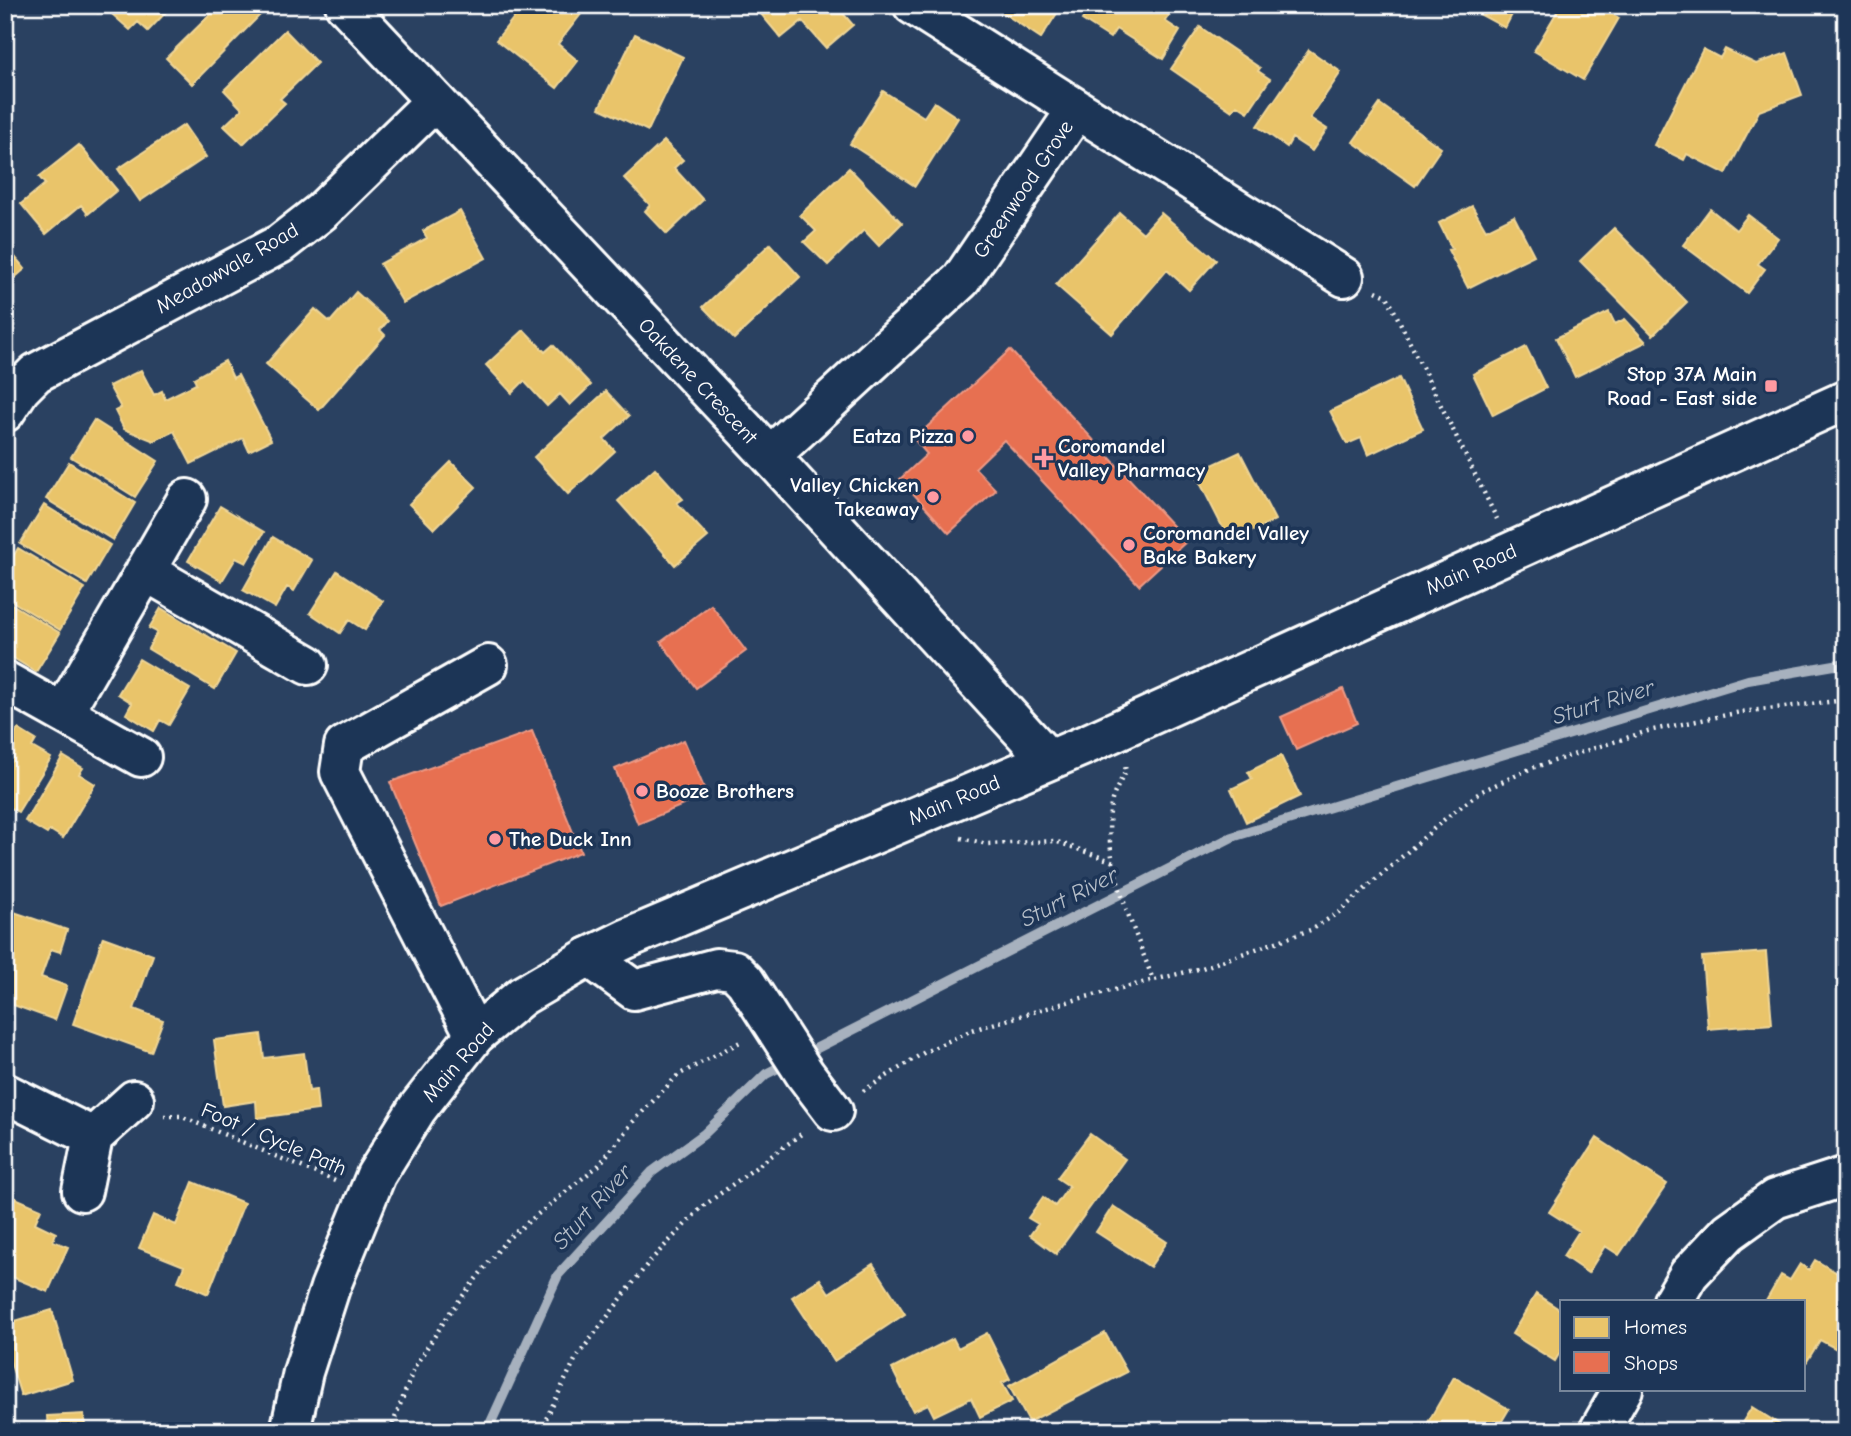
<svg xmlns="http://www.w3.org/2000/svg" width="1851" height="1436" font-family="'Comic Neue',sans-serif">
<rect width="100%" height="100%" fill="#2a4161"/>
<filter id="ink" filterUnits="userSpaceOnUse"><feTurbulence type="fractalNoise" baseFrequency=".0143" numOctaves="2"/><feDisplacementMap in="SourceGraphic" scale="14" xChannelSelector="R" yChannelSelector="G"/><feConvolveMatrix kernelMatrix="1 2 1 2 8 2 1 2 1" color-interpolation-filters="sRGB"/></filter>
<g filter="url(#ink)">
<path fill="#e9c46a" stroke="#f0d697" stroke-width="2" d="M90,5h74l5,4 -21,22 -10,-9 -8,8 -26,-23 -6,6z
M220,5h30l10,10 -68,69 -26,-26z
M524,5h49l9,8 -24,31 20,17 -21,27 -61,-48z
M770,5h66l17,20 -27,23 -24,-27 -21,17 -21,-25z
M991,5h60l8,5 -18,28z
M1079,5h81l11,7 -6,9 15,10 -17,28 -47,-30 -6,9 -28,-18 6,-9z
M1463,5h54l-12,23z
M1561,5h36l22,13 -36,62 -49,-29z
M1200,27l60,41 -2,3 12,8 -22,33 -11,-7 -5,6 -61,-42z
M285,30l32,33 -37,36 5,4 -42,41 -19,-18 18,-17 -18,-19z
M635,34l48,23 -35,74 -49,-23z
M1703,49l17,9 5,-9 31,15 31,-11 15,42 -43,16 -33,63 -39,-20 -3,6 -30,-15z
M1309,50l32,22 -31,46 17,11 -15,22 -20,-13 -5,9 -30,-21z
M883,91l41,26 10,-15 24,16 -43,68 -65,-42z
M1380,104l61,44 -26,38 -62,-44z
M184,125l22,32 -66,44 -22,-32z
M664,141l19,19 -9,8 29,32 -36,34 -22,-23 5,-6 -26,-27z
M79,145l38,45 -29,24 -7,-9 -35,29 -25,-30 24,-20 -6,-7z
M849,168l53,55 -23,23 -15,-16 -36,35 -24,-23 12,-11 -16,-16z
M1472,206l14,24 28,-14 20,39 -66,33 -20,-38 4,-1 -13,-26z
M1710,209l26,21 12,-15 30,23 -20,26 7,5 -18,24 -64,-48z
M460,211l26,47 -83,45 -23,-39 47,-26 -4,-7z
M1120,213l23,20 18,-20 55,47 -27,30 -22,-20 -55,64 -56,-49z
M1614,228l73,74 -34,33 -73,-74z
M770,244l30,33 -66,62 -31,-32z
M5,245l20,24 -20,17z
M356,292l32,29 -8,9 5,5 -66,75 -53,-46 49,-55 15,13z
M1609,312l6,12 10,-5 21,23 -71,35 -19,-39z
M524,330l21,22 8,-7 38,40 -21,20 -10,-11 -13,12 -23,-25 -12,12 -26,-28z
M1526,347l20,41 -53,27 -20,-41z
M225,361l8,17 5,-3 33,65 -22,11 -6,-13 -52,26 -17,-33 -20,10 -30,-12 -9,-18 6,-3 -12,-22 32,-16 13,25 8,-4 3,8 31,-15 -2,-6z
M1399,378l24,51 -55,26 -7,-17 -14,6 -17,-33z
M606,391l23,25 -25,23 11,12 -47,43 -34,-37z
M94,420l64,41 -23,36 -64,-40z
M1240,452l35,68 -45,22 -35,-69z
M69,462l66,41 -22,37 -67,-41z
M451,462l25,25 -42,42 -25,-25z
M655,468l28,31 -6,4 31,34 -33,28 -57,-64z
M44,505l66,40 -23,39 -67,-40z
M220,506l44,26 -18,31 -10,-5 -14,23 -34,-20z
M273,537l39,23 -18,31 -7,-4 -12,21 -32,-18z
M18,548l67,40 -25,42 -55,-33v-27z
M337,571l46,30 -18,29 -16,-10 -9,13 -30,-20z
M5,600l55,33 -24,39 -31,-19z
M161,608l75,45 -21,36 -67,-40 9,-17 -8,-4z
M139,659l51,30 -21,36 -9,-5 -6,11 -28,-17 6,-11 -14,-9z
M18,729l18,11 -4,7 19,11 -33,54 -13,-7v-55z
M63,756l20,12 -4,6 16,10 -32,54 -13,-8 -3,4 -22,-13z
M1281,756l19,40 -54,26 -15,-33 21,-10 -4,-7z
M5,909l62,21 -7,22 -9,-3 -10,28 26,9 -12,34 -50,-18z
M103,937l50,18 -19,54 29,11 -12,32 -78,-28z
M1766,952l6,72 -64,5 -6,-72z
M261,1034l3,24 40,-5 5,38 7,-1 2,20 -61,8 -1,-17 -33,5 -9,-66z
M1090,1134l35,25 -69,95 -26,-19 8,-11 -10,-6 15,-21 12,9 14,-20 -12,-8z
M1597,1138l70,46 -48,71 -14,-9 -17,27 -25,-17 16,-25 -30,-19z
M5,1179l6,2 -5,13 35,15 -6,14 21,10 -3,8 15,6 -20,45 -43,-18z
M193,1182l51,21 -36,91 -30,-13 6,-15 -45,-18 14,-33 23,10z
M1113,1206l54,36 -17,25 -54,-35z
M1815,1260l31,18v76l-26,-14 -14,23 -2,-1v-61h-38l15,-26 9,5 10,-16 9,6z
M873,1264l32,50 -71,47 -42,-64 28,-18 9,14z
M1536,1294l26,17v38l-7,12 -43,-27z
M52,1310l21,70 -52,16 -16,-51v-21z
M987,1333l23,46 -8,4 10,18 -32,16 -9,-19 -37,18 -6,-12 -15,7 -21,-42 61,-31 5,10z
M1105,1333l22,39 -98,50 -20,-36z
M1454,1377l55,32 -13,22h-73z
M1752,1407l38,24h-53z
M84,1414l1,13 61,-4 1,8h-99l-1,-15z"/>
<path fill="#e76f51" stroke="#ee9a85" stroke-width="2" d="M1010,350l177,191 -48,44 -135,-145 -29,28 21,22 -47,43 -49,-54 27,-25 -13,-15z
M711,605l35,46 -50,37 -35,-46z
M1343,689l14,34 -61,27 -15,-33z
M532,731l49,121 -140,54 -51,-124z
M684,740l23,55 -69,29 -23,-55z"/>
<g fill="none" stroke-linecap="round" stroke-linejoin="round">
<path stroke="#a7b1be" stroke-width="10" d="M487,1431l71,-156 94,-103 52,-38 62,-60 466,-237 516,-157 98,-17"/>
<defs>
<path id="minor" d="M345,5l425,451 278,303
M913,5l164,104
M5,412l15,-23 16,-16 244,-129 41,-32 114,-111
M770,456l191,-176 116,-171 267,168
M145,571l163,94
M5,681l136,76
M63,713l124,-214
M589,957l45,33 82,-22 18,2 11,11 60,93 28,37
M475,1035l-135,-263 4,-26 144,-81
M5,1093l88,44
M82,1191l11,-54 41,-37
M1673,1301l16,-27 40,-42 46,-33 71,-23
M1599,1431l24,-42"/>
<path id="major" d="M290,1431l13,-59 27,-84 46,-113 41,-66 58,-74 47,-39 67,-39 37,-18 459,-194 761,-345"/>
</defs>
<use href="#minor" stroke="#fff" stroke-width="44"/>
<use href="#major" stroke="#fff" stroke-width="44"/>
<path stroke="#fff" stroke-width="4.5" stroke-dasharray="2 5" stroke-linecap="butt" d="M1376,291l11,5 110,223
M1125,767l1,3c-4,9 -11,20 -14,30 -13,56 22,127 41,180
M961,838l26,6 68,-3 59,21
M863,1091l62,-39 47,-22 106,-31 124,-31 111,-39 26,-17 107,-94 36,-27 50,-23 116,-37 93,-19 105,-12
M164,1116h16l155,65
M390,1431l25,-65 36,-55 56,-72 92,-74 33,-42 46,-48 64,-34
M390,1431h71
M540,1431l36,-73 73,-96 53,-55 102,-75"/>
<use href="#minor" stroke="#1d3557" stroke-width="38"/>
<use href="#major" stroke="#1d3557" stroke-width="38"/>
</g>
</g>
<g fill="#ff9aa2" stroke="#1d3557" stroke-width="2.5">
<rect x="1764" y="379" width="14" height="14" rx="3.5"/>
<circle cx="968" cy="436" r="7"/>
<path d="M1040.5 447.5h7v7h7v7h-7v7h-7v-7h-7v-7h7z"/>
<circle cx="933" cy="497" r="7"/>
<circle cx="1129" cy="545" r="7"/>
<circle cx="642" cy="791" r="7"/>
<circle cx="495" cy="839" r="7"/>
</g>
<g text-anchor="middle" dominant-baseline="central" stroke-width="7" stroke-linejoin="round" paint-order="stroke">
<g font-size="21" fill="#fff" stroke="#1d3557">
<text transform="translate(1023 189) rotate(-56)">Greenwood Grove</text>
<text transform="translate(227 268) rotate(-30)">Meadowvale Road</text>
<text transform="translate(698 381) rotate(47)">Oakdene Crescent</text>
<text transform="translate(1471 569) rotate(-24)">Main Road</text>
<text transform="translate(954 800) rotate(-23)">Main Road</text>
<text transform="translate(458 1062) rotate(-49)">Main Road</text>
<text transform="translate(274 1139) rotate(23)">Foot / Cycle Path</text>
</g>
<g font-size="21" font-weight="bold" fill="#fff" stroke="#1d3557" text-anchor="start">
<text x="1757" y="374" text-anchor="end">Stop 37A Main<tspan x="1757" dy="24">Road - East side</tspan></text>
<text x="954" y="436" text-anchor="end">Eatza Pizza</text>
<text x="1058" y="446">Coromandel<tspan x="1058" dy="24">Valley Pharmacy</tspan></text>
<text x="919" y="485" text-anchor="end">Valley Chicken<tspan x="919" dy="24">Takeaway</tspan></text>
<text x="1143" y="533">Coromandel Valley<tspan x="1143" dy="24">Bake Bakery</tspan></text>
<text x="656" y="791">Booze Brothers</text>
<text x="509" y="839">The Duck Inn</text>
</g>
<g font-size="23" font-style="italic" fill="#b6bec8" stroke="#1d3557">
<text transform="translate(1603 702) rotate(-17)">Sturt River</text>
<text transform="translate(1069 897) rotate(-27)">Sturt River</text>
<text transform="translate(592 1207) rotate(-48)">Sturt River</text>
</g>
</g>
<rect width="1851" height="1436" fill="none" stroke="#1d3557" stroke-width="28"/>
<rect x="14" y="14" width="1823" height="1408" fill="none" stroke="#fff" stroke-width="2.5" filter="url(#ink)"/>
<rect x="1560" y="1300" width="245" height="91" fill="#1d3557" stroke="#77869a" stroke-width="2"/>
<rect x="1574" y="1317" width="35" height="21" fill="#e9c46a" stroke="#77869a" stroke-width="2"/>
<text x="1624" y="1334" font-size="21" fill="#ffffff">Homes</text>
<rect x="1574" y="1352" width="35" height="21" fill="#e76f51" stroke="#77869a" stroke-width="2"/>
<text x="1624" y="1370" font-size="21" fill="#ffffff">Shops</text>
</svg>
